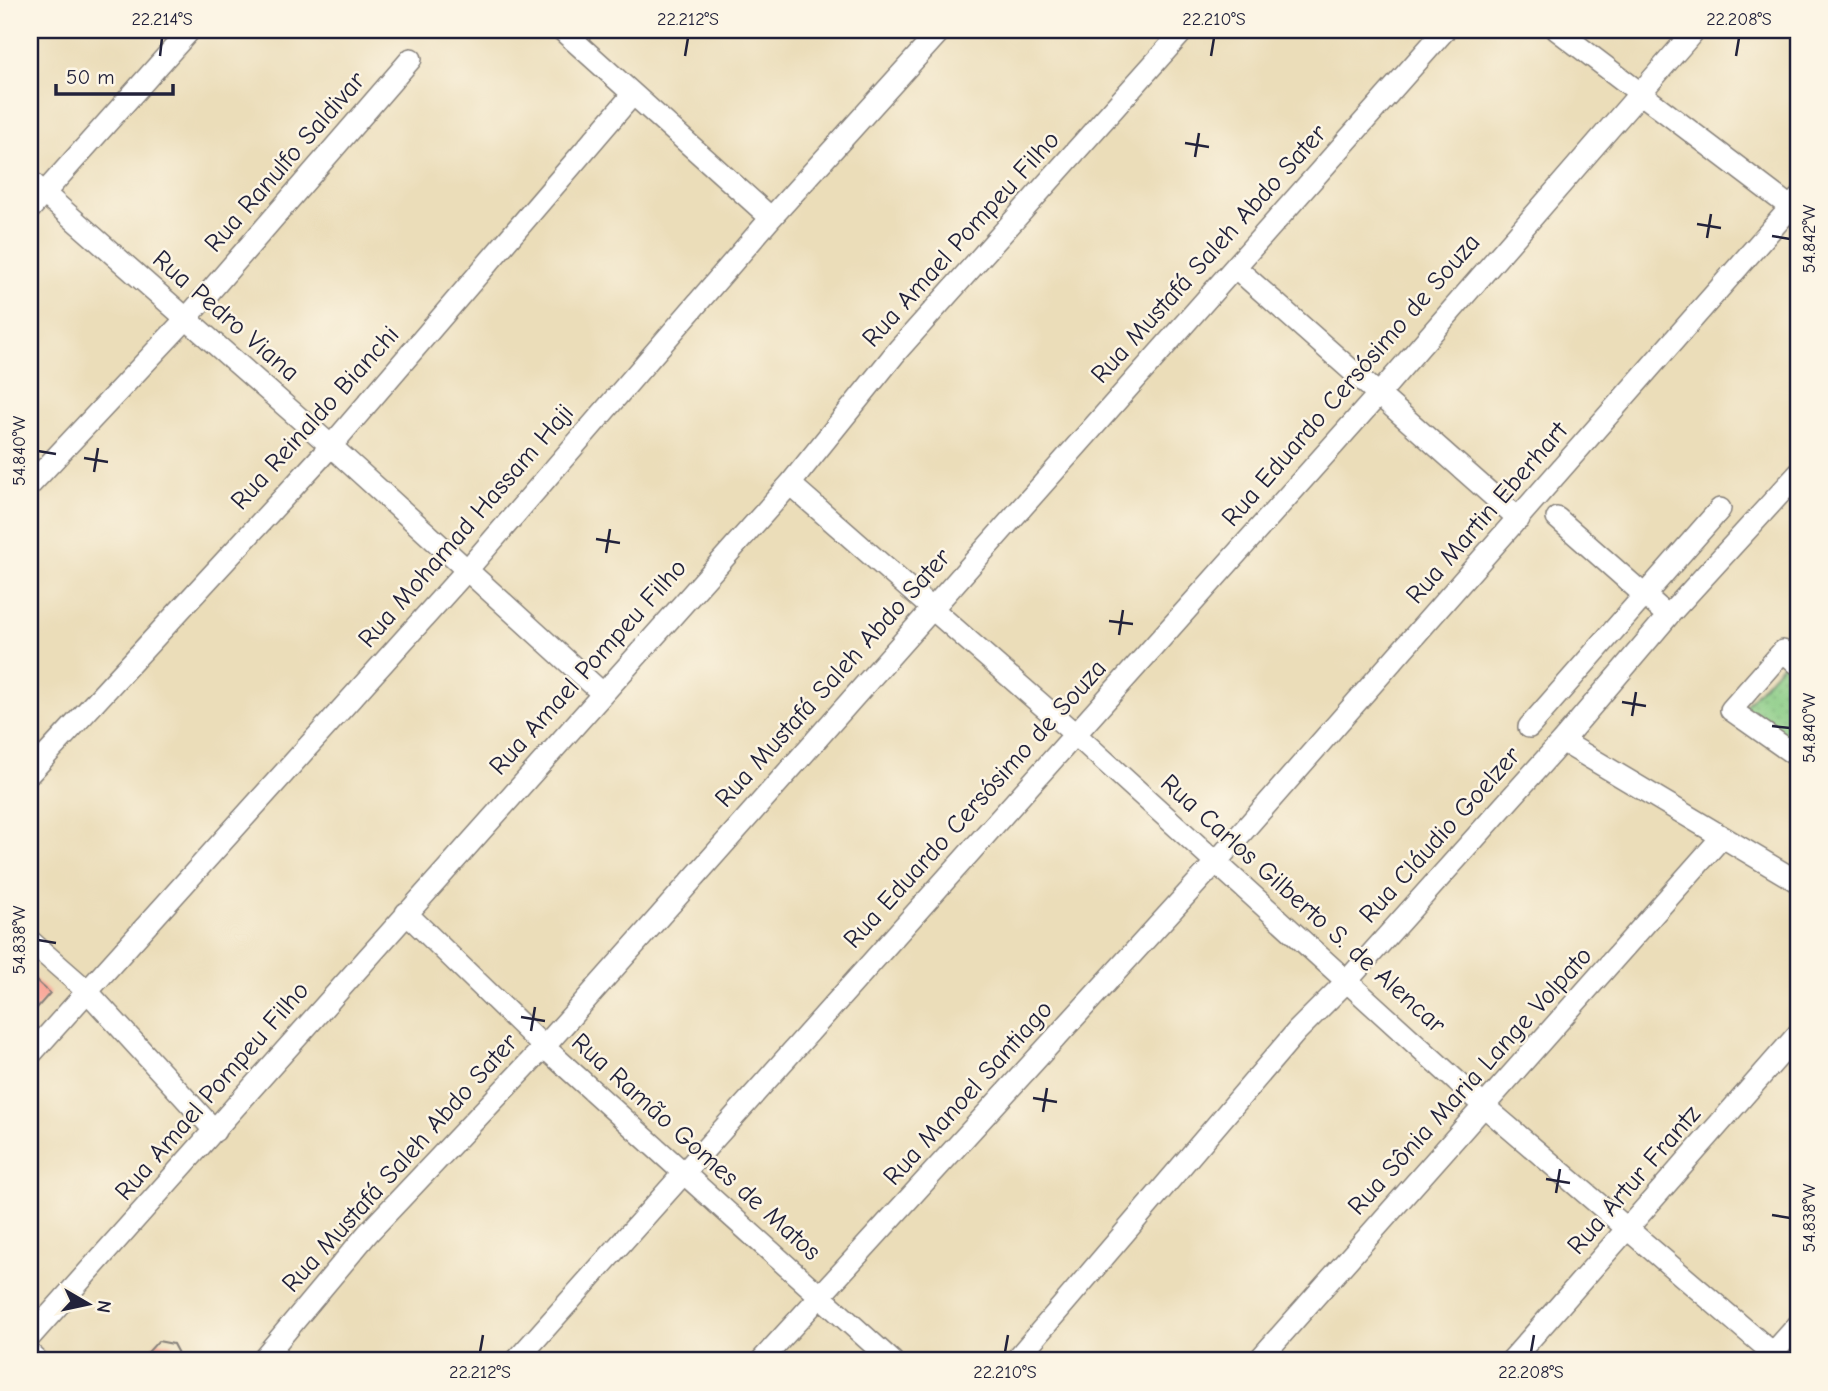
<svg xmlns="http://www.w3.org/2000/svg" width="1828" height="1391" font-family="'Comic Neue',sans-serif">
<defs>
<pattern id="green-dots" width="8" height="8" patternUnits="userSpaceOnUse" patternTransform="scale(1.75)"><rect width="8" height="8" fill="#87cb84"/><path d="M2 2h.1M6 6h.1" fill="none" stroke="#74ae73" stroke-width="1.8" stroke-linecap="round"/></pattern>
</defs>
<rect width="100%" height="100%" fill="#fcf5e5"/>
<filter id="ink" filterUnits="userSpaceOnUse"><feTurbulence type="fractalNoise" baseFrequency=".0143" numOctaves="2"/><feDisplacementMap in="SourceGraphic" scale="14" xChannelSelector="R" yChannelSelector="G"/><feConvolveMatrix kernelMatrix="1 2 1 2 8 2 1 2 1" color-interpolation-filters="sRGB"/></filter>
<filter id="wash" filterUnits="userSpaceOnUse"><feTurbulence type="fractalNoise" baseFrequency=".00686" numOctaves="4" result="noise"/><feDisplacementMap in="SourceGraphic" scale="28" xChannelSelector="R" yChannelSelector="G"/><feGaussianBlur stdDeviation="1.57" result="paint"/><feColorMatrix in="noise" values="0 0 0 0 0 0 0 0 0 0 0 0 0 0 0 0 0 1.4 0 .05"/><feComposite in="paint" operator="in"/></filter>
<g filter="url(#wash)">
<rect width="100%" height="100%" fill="#ebddb9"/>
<path fill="url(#green-dots)" stroke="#547660" stroke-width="2" d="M1784,662l14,12v74l-56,-39z"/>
<g id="blocks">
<path fill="#f9a395" d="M30,975l20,18 -20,23z
M158,1341l15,3 9,17h-42z"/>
</g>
</g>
<g filter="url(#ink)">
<use href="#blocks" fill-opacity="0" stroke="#86807a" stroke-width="2"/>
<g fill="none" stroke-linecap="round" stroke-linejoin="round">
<defs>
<path id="minor" d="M562,30l209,188
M1557,30l241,183
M30,181l301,265 271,247
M30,209l160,-179
M1236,268l283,251
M790,484l286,251 409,372 297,254
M30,485l157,-167 224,-259
M1557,518l111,98
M1798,664l-15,-13 -52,59 67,47
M1529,727l191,-218
M1562,741l236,141
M30,773l301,-327 302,-352
M406,913l138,134 348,314
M30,941l57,50 128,140
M30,1055l437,-485 304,-352 170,-188
M30,1337l760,-853 108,-134 286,-320
M30,1354l8,7
M261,1361l107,-128 176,-186 901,-1017
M516,1361l863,-967 316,-364
M761,1361l455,-499 582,-663
M1015,1361l282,-330 49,-49 216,-241 106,-125 130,-142
M1258,1361l464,-524
M1511,1361l287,-327
M1766,1361l32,-36"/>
</defs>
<use href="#minor" stroke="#86807a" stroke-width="24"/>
<use href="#minor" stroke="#fff" stroke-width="21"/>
</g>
</g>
<path fill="none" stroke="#22223b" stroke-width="2.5" d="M160,56l2,-18M685,56l3,-18M1211,56l3,-18M1736,56l3,-18M1185,143l24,4M1195,157l4,-24M1697,224l24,4M1772,236l18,3M1707,238l4,-24M38,451l18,3M84,458l24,4M94,472l4,-24M596,539l24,4M606,553l4,-24M1109,621l24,3M1119,635l4,-25M1622,702l24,4M1632,716l4,-24M1772,726l18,2M38,940l18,3M521,1017l24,4M531,1031l4,-24M1033,1098l24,4M1043,1112l4,-24M1546,1179l24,4M1556,1193l4,-24M1772,1215l18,3M480,1352l3,-17M1005,1352l3,-17M1531,1352l3,-17"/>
<g text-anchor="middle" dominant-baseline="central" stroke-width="5" stroke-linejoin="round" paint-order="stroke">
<g font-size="26" fill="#22223b" stroke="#fcf5e5">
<text transform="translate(285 162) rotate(-49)">Rua Ranulfo Saldivar</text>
<text transform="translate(961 239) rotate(-48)">Rua Amael Pompeu Filho</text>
<text transform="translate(1209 254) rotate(-48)">Rua Mustafá Saleh Abdo Sater</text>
<text transform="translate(226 316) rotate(41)">Rua Pedro Viana</text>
<text transform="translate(1351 380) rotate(-49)">Rua Eduardo Cersósimo de Souza</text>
<text transform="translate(315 418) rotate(-48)">Rua Reinaldo Bianchi</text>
<text transform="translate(1487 513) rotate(-49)">Rua Martin Eberhart</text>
<text transform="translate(466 526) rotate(-49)">Rua Mohamad Hassam Haji</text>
<text transform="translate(588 667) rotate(-48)">Rua Amael Pompeu Filho</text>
<text transform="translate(833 678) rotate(-48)">Rua Mustafá Saleh Abdo Sater</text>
<text transform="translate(975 804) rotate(-48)">Rua Eduardo Cersósimo de Souza</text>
<text transform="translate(1440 835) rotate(-48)">Rua Cláudio Goelzer</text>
<text transform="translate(1303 904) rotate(42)">Rua Carlos Gilberto S. de Alencar</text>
<text transform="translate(1470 1081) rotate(-48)">Rua Sônia Maria Lange Volpato</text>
<text transform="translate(212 1091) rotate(-49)">Rua Amael Pompeu Filho</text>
<text transform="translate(968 1093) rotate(-48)">Rua Manoel Santiago</text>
<text transform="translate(696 1147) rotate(42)">Rua Ramão Gomes de Matos</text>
<text transform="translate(400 1163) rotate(-48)">Rua Mustafá Saleh Abdo Sater</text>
<text transform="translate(1634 1180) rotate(-49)">Rua Artur Frantz</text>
</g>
</g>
<rect width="1828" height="1391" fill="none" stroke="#fcf5e5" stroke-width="77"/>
<g transform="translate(88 1304) rotate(99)" stroke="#fcf5e5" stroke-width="5" paint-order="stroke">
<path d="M0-5L12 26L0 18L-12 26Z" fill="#22223b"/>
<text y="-10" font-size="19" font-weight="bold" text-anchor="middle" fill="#22223b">N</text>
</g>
<path d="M56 84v10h117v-10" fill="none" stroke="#22223b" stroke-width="3.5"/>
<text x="66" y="84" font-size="21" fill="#22223b" stroke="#fcf5e5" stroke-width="5" paint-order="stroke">50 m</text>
<rect x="38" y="38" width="1752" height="1314" fill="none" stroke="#22223b" stroke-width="2.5"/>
<g font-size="18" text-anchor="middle" fill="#22223b">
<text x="162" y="25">22.214°S</text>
<text x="688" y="25">22.212°S</text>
<text x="1214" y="25">22.210°S</text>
<text x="1739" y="25">22.208°S</text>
<text transform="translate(1809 239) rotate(-90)" y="6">54.842°W</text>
<text transform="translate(19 451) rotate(-90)" y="6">54.840°W</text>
<text transform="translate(1809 728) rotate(-90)" y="6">54.840°W</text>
<text transform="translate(19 940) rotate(-90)" y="6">54.838°W</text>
<text transform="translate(1809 1218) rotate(-90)" y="6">54.838°W</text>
<text x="480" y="1378">22.212°S</text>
<text x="1005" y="1378">22.210°S</text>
<text x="1531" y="1378">22.208°S</text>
</g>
</svg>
